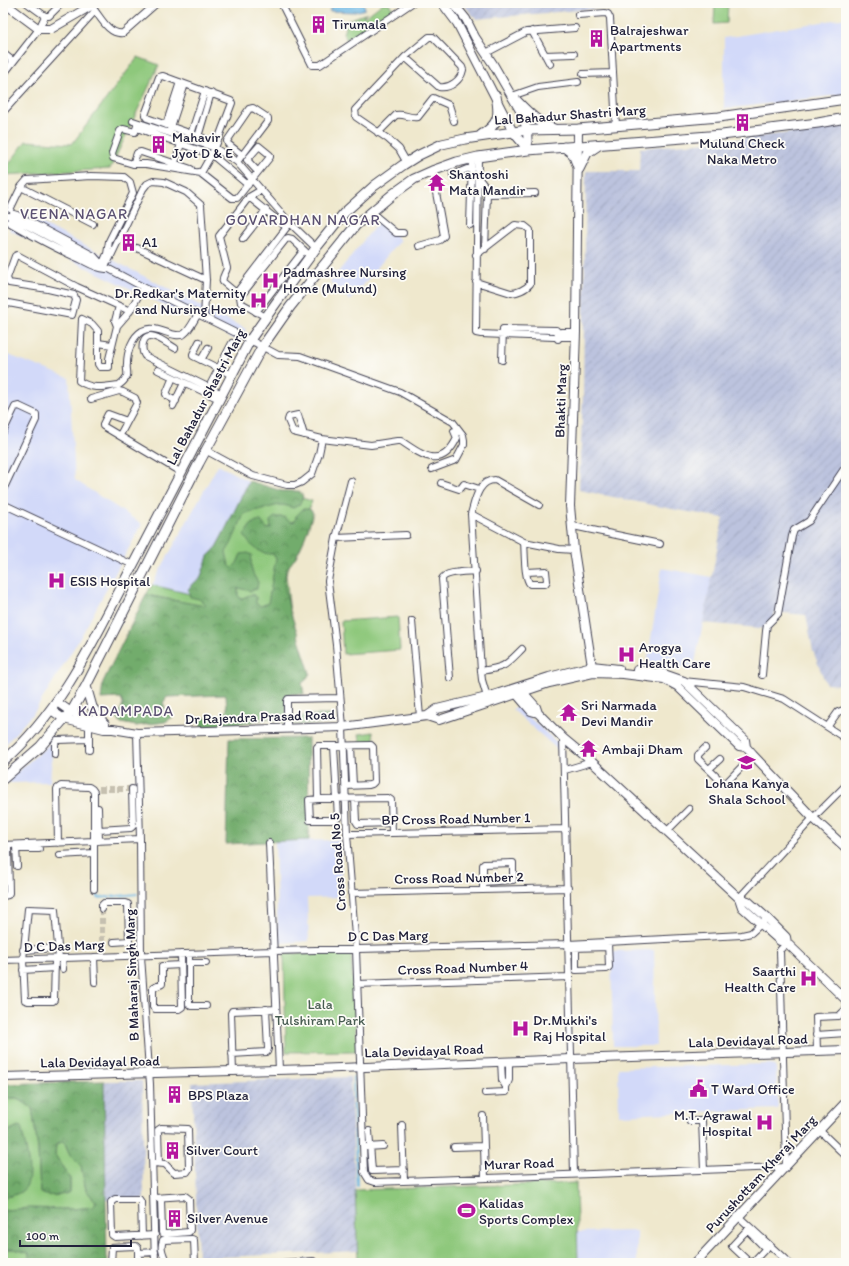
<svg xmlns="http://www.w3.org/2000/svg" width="849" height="1266" font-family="Itim,sans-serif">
<defs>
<pattern id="industrial-furrows" width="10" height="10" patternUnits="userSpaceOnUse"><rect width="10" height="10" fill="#bcc3de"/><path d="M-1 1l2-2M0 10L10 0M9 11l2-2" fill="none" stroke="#a1a7bf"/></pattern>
<pattern id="forest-crowns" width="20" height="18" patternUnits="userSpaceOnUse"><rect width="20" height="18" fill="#72ac6c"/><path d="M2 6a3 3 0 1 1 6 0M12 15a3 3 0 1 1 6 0" fill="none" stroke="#5d8c5a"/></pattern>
<pattern id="water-ripples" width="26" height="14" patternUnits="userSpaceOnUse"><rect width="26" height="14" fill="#6ab6e3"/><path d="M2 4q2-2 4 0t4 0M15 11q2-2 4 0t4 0" fill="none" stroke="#5794b9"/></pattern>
</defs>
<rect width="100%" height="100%" fill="#fdfcf7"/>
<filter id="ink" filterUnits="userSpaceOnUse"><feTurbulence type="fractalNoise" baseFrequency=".025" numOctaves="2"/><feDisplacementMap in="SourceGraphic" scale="8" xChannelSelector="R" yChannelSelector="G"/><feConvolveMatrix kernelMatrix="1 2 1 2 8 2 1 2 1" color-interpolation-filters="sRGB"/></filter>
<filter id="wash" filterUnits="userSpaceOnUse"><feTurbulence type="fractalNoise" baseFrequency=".012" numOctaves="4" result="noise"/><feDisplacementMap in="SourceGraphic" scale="16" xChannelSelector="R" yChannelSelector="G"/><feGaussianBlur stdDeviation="0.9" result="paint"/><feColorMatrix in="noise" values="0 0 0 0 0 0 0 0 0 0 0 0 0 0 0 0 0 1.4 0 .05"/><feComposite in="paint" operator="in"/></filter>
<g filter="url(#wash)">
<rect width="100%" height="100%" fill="#efe8cd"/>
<path fill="#d2d9f9" d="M846,18v76l-122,15v-71z
M20,212l226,117 -6,13 -231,-112z
M380,220l20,20 -50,61 -20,-19z
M3,353l66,25 6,102 67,44 -62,114 -45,73 -29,33 -3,-2z
M218,465l34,18 -58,112 -42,-10z
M662,568l50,9 -18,91 -47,-4z
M518,707l43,39 -2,5 -47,-42z
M53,741l-3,41 -40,1 1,-6z
M340,840l3,57 -36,1 2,43 -31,2 -3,-102z
M654,950l2,96h-43l-2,-95z
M772,1064l4,4 2,41 -159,6 -1,-47z
M637,1231v32h-59l-1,-31z"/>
<path fill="url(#industrial-furrows)" d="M462,3h198l-184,16z
M846,126v559l-20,-1 -13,-33 -7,-36 -31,-3 -5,17 -67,-6 20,-105 -51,-9 -93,-19 4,-95 3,-224h53l1,-23 81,-7z
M350,1077l8,174 -160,7 -6,-175z
M104,1081h38l2,118 -38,1z"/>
<path fill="#8ec87c" stroke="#58755c" d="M383,3h5l6,7 -22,17 -1,-1 -24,14 -4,-7 5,-13 19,-7 -4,3 2,1z
M715,3h13l-1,20 -13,1z
M138,57l21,8 -49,104 -107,6v-3l23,-31 46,3z
M252,483l60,18 -26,74 5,48 -145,-28 6,-10 42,10z
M398,617l2,33 -57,4 -2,-33z
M373,732l2,12h-14l-2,-10z
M351,952l6,99 -71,1 -2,-98z
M3,1098h14l15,9 6,42 2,44c9,4 21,3 30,-1v-13l-15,-24 1,-11 8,-3 6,14 11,11 5,24 10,12 -2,5 -21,2 -69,1 -1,1v-14l8,-1 -1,-66 -7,11z
M576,1183l2,80h-220l-3,-73z
M3,1249h11l15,4v10h-26z"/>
<path fill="url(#forest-crowns)" stroke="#4a6754" d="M249,481l33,10h17l4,5 -4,9 -6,3c-14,-6 -17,-1 -31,1 -7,2 -12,2 -18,5l-13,30 -5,8 3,13 3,3 5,-5 4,-9 7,-1 4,2c-2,12 -1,17 6,27l-1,7 -6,2 -13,-3v7l2,4 12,-5 4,3v7l5,2 7,-3 8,-45 -3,-4c-12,1 -24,-9 -29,-19l6,-9 6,-5h5l6,8 4,-1 -1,-7 5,-4h9l7,5 4,-1 1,-5 7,-7h7l3,4c-6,19 -12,42 -27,56l-2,15 5,23 21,66 -4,7 -4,3 2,11h-14l-4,7v11l8,5 19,-2h18l2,4 -2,4 -29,2 -17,-2 -15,-5 -19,4 -48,6 -4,-5 1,-4 22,-4 5,-5 -1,-15 -59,2 -4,6 3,8 7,6 -8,5 -29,4 -15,-3 -6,-7 5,-5 3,-7 -2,-6 -20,1 2,-17 43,-87 59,11v-2l-6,-5 -9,-2 -2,-7 4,-6 8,-5 8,-23 7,-7 8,-15z
M308,738l1,102 -83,4 3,-105z
M104,1081l3,182h-78v-10l-15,-4h-11l1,-39 25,-2 44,1 20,-2 3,-5 -10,-12 -5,-24 -11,-11 -6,-14 -8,3 -1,11 15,24v13c-9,4 -21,5 -30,1l-2,-44 -6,-41 -15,-10h-14v-14z
M18,1126l3,1c3,14 15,53 2,63 -5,5 -13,6 -20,7v-56l7,-11z"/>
<path fill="url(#water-ripples)" stroke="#466c8f" d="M333,3h31l1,6 -10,3 -26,-1z"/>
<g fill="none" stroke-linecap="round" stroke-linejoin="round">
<path stroke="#6ab6e3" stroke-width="2" d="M97,872l1,26 39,-4
M353,1077l4,109"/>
</g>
</g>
<g filter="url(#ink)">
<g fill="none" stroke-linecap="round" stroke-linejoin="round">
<path stroke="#c6c0b0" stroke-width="6" stroke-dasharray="6 3" stroke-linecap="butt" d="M99,789h32
M102,909v32"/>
<defs>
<path id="street" d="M281,3l31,62h8l92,-62
M93,8c8,10 16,27 30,25l34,-30
M578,15l27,-2 3,1 2,4 6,108
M45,16h4l13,-13
M532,31l18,33
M3,53l10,8
M486,53l40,-21 49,-4
M545,55l29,-1
M405,57l24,-20h4l29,30 1,3c-2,10 -13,19 -24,17l-34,-30 -50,53 1,7 32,22 11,10 8,14
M583,74l30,-1
M3,75l36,-46 6,-13 -18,-13
M512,96l26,-9 40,-5
M3,112l92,-101
M133,121l82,27 22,14 53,61 26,25
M138,123l-3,9 -12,-3 -3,2 -8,22 1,5 20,6h13l55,9 14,-25 17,-45 -1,-2 -68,-25 -4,1 -14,38 2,3 70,25
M166,125l14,-43
M137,128l75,27 36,30
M170,130l15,-46
M378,133l18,-18c8,-2 14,4 22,2l15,-19 16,7 5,16
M191,134l14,-43
M198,137l13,-44
M478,157l-2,176 5,1 73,3
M175,162l7,-21
M237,162l31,-41v-3l-15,-10 -4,1 -22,32 1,3 14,11
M133,164l4,-11 4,-1 50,17
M199,172l33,26h5l33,-41v-2l-11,-9 -12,14 11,12
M453,175l14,-6h5
M477,176l9,12 1,3
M261,190l-12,7 -30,39 8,32c-1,5 -6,10 -4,14l12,10h2l53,-69
M249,197l37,30
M3,211l14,4 77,41 8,9 5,-11 2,-13 24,-48 -3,-11 -6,-5 -33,-1 -64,4 -6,7
M371,212l25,21h7
M9,216l134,71 107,53 28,15 22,1 100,36 53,30 10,13 1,5v5l-8,15 -24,9
M93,224l-72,-37 -16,33c24,14 49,28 75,39 10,5 15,9 26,10
M470,225l2,-66
M243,239l23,-29
M419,246l21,-6 4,-4 -12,-65
M137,248l69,32
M485,249l2,-55 48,-1
M108,262l35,-73 4,-5 6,-3 11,1 22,10 15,13 5,75 -2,37
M476,282l35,11c6,0 15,-4 19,-9v-54l-5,-4 -10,-1 -39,30
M143,287l-13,24 -13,15 -8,33v8h-9l-2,-3v-33l-6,-7 -10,-5 -3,62c14,9 24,6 40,4 3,-2 6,-5 8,-9 1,-4 -1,-8 0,-12 0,-12 5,-27 15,-33 15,-8 31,9 42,3 6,-4 10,-14 14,-20
M3,302l69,13 4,-15 -2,-5 -26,-6 -39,-6 -2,-5 8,-22 2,-1 60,32 53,24
M256,312l48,-62
M266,317l-25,-14 -1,-6 46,-58 2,-1 4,1 18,17
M117,326l-2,-5 4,-15
M561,332h15
M560,337h16
M199,342l-6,12v2l39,19
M98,343l14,2
M175,348c-9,-5 -28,-21 -32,-5 -1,5 -1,9 2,13l77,38
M201,360l7,-12
M502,360l1,-31 53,1 2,3v6
M158,370l61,29
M173,377l-7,17 1,2 9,5
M209,387l23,-44
M91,399l28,-8 4,1 12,6 2,5 -17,32
M173,406l11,-23
M127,421l-19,-7 -5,10v2l79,47
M3,432l12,-25 4,-1 17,8v6l-33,70
M304,435l-6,-20 -9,2 -1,3 5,12 29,7
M207,451l46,25 34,9h8l7,-3 10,-8 7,-20 3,-15 49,6 26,-4h4c22,15 41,29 56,-3l-3,-7
M441,483l18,6 2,-1 3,-4 15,5
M3,504l130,61
M471,514c4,-13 7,-34 24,-34l44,25
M573,526l87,18
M406,535l-70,3 -8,43 8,64 7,82 4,107 9,115 8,223 5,8 6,2 411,-15 -6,-217 7,-7
M336,538l15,-57
M524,542c1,10 0,36 6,42h15l2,-3 -1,-10 -19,1
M412,621l8,96
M481,671c25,-4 24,-5 41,-22
M762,675l4,-44 1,-6 11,-11 14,-78 2,-6 15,-9 37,-55
M450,678l-8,-99c3,-8 25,-7 34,-8
M683,681l61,6 40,12 62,40
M487,697l-5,-17 -1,-9 -10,-157 53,28 35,7 15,1
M89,725v25
M828,726l10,-14 8,-3
M287,729v-28l1,-2 52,-1
M137,733l3,106 1,117 9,128 5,179
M563,738l11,436
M334,746l4,72 -3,2h-25l-1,-20 9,-1 -1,-52 1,-1 53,-1 2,2 1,35 -2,2 -3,1 -23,1
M351,746l2,39
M705,748l-7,7v4l25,24h3l27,-28
M55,754v-11l2,-3 32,-1
M709,769l11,-10
M565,770l27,-8
M318,799l70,-1 3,2 1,33
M355,799l1,22 2,3 34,-1
M98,808l1,33
M99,830l32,-2 2,-2 -1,-37
M667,831l22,-22
M347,834l219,-5
M58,843l-1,-54 4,-3 28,1 3,2 2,3v97
M269,843l10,227
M3,845l137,-6
M16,846l1,20
M17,849h22
M60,855l34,-2
M483,882l30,-2v-17l-29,1 -1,1v25
M351,893l217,-5
M3,896l5,-1 1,-2 -1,-48
M739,898l74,-80 33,-33
M102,909v-4l2,-2h21l3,1 1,37 -15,1
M572,948l36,-1
M576,948v22l31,-1 2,-2 -1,-25
M23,950l35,-2
M189,954v50l2,2h15
M94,957l1,25
M62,958l1,11
M55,959l-1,41 -1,1h-25l-3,-1 -2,-40 5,-51 27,1 4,49
M3,960l271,-9 294,-7 174,-9 9,-2 12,-11
M189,963h17
M181,965l-19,1v18l-9,4v19l2,2h24l3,-2 -1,-53
M23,970l32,-2
M357,984l212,-7
M816,1035l30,-2
M817,1051l-1,-34 23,-1 7,-7
M232,1054l35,-2 1,-3 -2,-40
M501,1061l1,19 4,7
M233,1072l-2,-59 1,-2 44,-2
M485,1093l21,-1v-5l3,-7v-19
M483,1116l2,62
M690,1121h12l2,49
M402,1125l2,56
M369,1131l3,40 32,-1
M820,1131l26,25
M367,1147l16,-1
M454,1147l30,-1
M153,1163l12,1 9,9 13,-1 2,-3 -1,-40 -27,-1 -3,2 1,33
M154,1198l31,-2 4,3 1,31 -1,2 -24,2 -3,-1 -1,-35
M739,1217l50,46
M142,1236l-1,-34 -2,-3h-24l-4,3 1,33 3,2 40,-2
M138,1253l17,-1
M111,1263l1,-16 24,-1 2,2v15
M166,1263c-1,-8 -7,-12 -3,-23l29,-1 2,1 1,23
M281,1263l32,-2
M750,1263l-18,-17 14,-15 1,-1 19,19
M752,1263l16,-17"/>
<path id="secondary" d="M4,3l35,26h12l45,-26
M442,3l15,20 56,109 15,18
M453,3l13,16 9,18 18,27 29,50 5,16 1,19
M578,129l-2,203 -6,174 4,44 19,123
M637,670l27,4 20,7 61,59 1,7 7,8 60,63 33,30
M514,691l17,20 7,2 -2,-6 -16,-18
M57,702l14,10 34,12
M51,710l13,9 40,10h9l24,4 206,-6 84,-11 12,4 110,-37 44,-10 30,1 41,5 13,7 62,60 7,1
M538,713l25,25 29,24 147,136
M427,716l10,-7 50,-12 62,-20 43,-11 27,3
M739,898l9,3 19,17 19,19 1,6 -7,-2 -38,-34z
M787,943l59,57
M3,1077l311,-8 257,-10 275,-9
M695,1263l151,-161"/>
<path id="primary" d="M513,97c12,12 24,26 41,32
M481,135c18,-11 19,-19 15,-39
M564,147l9,7 6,15
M579,169l8,-16 12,-8
M86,686l6,21 12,17
M3,762c61,-53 94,-129 131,-199 39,-74 77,-149 116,-223l26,-37 40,-55 28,-35 30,-27 29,-21 16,-10 23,-11 23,-5 62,-9 51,-1 141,-12 127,-18
M3,779l37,-32 24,-28 9,-10 13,-23 113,-223 63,-116 28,-40 66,-82 37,-31 21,-15 18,-8 25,-9 21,-5 50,-7 194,-15 96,-12 28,-5"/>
</defs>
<use href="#street" stroke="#414051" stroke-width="8"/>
<use href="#secondary" stroke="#414051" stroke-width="10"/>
<use href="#primary" stroke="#414051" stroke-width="11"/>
<use href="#street" stroke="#fff" stroke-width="6"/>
<use href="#secondary" stroke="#fff" stroke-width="8"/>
<use href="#primary" stroke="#fff" stroke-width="9"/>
<defs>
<path id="street-bridge" d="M3,214l6,2"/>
</defs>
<use href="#street-bridge" stroke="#414051" stroke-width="8" stroke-linecap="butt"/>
<use href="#street-bridge" stroke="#fff" stroke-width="6"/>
</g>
</g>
<defs>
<symbol id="building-bare" viewBox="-9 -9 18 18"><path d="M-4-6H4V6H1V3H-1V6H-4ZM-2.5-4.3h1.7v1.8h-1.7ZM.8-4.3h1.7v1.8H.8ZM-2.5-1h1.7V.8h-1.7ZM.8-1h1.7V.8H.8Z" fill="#b5179e" stroke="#fdfcf7" stroke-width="2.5" paint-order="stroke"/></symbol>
<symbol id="temple-bare" viewBox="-9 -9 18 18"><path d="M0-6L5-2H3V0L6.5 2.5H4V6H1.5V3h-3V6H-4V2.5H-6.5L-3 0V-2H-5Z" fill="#b5179e" stroke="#fdfcf7" stroke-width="2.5" paint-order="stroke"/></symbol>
<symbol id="hospital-bare" viewBox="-9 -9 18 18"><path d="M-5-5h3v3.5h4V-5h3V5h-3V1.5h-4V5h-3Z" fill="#b5179e" stroke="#fdfcf7" stroke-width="2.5" paint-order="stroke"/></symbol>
<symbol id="school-bare" viewBox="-9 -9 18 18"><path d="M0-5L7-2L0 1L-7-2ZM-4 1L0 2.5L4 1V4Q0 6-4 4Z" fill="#b5179e" stroke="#fdfcf7" stroke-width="2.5" paint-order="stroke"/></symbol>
<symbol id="civic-bare" viewBox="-9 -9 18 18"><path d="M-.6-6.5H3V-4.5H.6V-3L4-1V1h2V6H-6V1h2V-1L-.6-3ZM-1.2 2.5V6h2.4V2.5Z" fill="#b5179e" stroke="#fdfcf7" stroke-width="2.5" paint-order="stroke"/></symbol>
<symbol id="stadium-bare" viewBox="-9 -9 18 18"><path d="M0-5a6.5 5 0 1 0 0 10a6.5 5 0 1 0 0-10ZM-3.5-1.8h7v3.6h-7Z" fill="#b5179e" stroke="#fdfcf7" stroke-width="2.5" paint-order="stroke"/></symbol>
</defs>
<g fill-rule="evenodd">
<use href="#building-bare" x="306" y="12" width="25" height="25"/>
<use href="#building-bare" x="584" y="26" width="25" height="25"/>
<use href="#building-bare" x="730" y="110" width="25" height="25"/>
<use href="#building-bare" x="146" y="132" width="25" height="25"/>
<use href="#temple-bare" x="424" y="170" width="25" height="25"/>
<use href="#building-bare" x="116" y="230" width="25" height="25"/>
<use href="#hospital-bare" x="258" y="268" width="25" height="25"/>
<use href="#hospital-bare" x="246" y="288" width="25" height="25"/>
<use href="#hospital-bare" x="44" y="568" width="25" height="25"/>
<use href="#hospital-bare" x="614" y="642" width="25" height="25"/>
<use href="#temple-bare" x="556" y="700" width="25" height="25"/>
<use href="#temple-bare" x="576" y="736" width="25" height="25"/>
<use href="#school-bare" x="734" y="750" width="25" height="25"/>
<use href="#hospital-bare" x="796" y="966" width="25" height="25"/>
<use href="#hospital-bare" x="508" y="1016" width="25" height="25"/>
<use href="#civic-bare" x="686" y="1076" width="25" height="25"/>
<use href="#building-bare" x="162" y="1082" width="25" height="25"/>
<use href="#hospital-bare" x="752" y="1110" width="25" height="25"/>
<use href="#building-bare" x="160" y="1138" width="25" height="25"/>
<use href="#stadium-bare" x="454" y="1198" width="25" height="25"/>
<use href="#building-bare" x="162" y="1206" width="25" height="25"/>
</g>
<g text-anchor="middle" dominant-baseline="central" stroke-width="3.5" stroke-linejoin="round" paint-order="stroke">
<g font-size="14" fill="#22223b" stroke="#fdfcf7" text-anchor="start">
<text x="332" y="24">Tirumala</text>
<text x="610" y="30">Balrajeshwar<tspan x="610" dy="16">Apartments</tspan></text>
<text x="172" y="137">Mahavir<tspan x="172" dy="16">Jyot D &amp; E</tspan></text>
<text x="742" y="143" text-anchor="middle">Mulund Check<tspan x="742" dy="16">Naka Metro</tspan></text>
<text x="449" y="174">Shantoshi<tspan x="449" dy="16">Mata Mandir</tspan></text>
<text x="142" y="242">A1</text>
<text x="283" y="272">Padmashree Nursing<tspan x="283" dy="16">Home (Mulund)</tspan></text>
<text x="246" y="293" text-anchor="end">Dr.Redkar's Maternity<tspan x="246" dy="16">and Nursing Home</tspan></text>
<text x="70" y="581">ESIS Hospital</text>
<text x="639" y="647">Arogya<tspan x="639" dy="16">Health Care</tspan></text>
<text x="581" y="705">Sri Narmada<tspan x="581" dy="16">Devi Mandir</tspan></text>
<text x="602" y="749">Ambaji Dham</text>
<text x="747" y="783" text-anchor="middle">Lohana Kanya<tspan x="747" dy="16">Shala School</tspan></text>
<text x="796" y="971" text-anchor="end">Saarthi<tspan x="796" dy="16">Health Care</tspan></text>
<text x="533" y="1020">Dr.Mukhi's<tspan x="533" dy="16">Raj Hospital</tspan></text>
<text x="711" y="1089">T Ward Office</text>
<text x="188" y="1095">BPS Plaza</text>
<text x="752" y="1115" text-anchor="end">M.T. Agrawal<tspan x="752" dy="16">Hospital</tspan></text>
<text x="186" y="1150">Silver Court</text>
<text x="479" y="1203">Kalidas<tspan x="479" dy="16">Sports Complex</tspan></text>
<text x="187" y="1218">Silver Avenue</text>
</g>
<g font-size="14" fill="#22223b" stroke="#fdfcf7">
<text transform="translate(570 115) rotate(-4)">Lal Bahadur Shastri Marg</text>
<text transform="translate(206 397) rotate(-62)">Lal Bahadur Shastri Marg</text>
<text transform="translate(561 401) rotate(-88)">Bhakti Marg</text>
<text transform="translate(260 717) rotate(-2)">Dr Rajendra Prasad Road</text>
<text transform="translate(456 819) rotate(-1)">BP Cross Road Number 1</text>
<text transform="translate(338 862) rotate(-94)">Cross Road No 5</text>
<text transform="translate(459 878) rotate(-1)">Cross Road Number 2</text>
<text transform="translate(388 936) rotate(-1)">D C Das Marg</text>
<text transform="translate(64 946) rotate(-2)">D C Das Marg</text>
<text transform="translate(463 968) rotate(-2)">Cross Road Number 4</text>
<text transform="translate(132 975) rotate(-92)">B Maharaj Singh Marg</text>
<text transform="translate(748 1041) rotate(-2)">Lala Devidayal Road</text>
<text transform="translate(424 1051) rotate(-2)">Lala Devidayal Road</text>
<text transform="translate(100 1062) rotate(-1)">Lala Devidayal Road</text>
<text transform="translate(519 1164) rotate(-2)">Murar Road</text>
<text transform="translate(761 1174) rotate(-47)">Purushottam Kheraj Marg</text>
</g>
<g font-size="14" fill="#485c52" stroke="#fdfcf7">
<text x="320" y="1004">Lala<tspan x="320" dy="16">Tulshiram Park</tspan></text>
</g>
<g font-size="15" letter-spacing="1" fill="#5b5172" stroke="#fdfcf7">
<text x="74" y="214">VEENA NAGAR</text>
<text x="303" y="220">GOVARDHAN NAGAR</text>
<text x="126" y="711">KADAMPADA</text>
</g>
</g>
<rect width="849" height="1266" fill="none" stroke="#fdfcf7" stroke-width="16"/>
<path d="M20 1240v6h111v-6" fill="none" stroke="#22223b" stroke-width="2"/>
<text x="26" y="1240" font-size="12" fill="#22223b" stroke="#fdfcf7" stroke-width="3" paint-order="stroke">100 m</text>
</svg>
